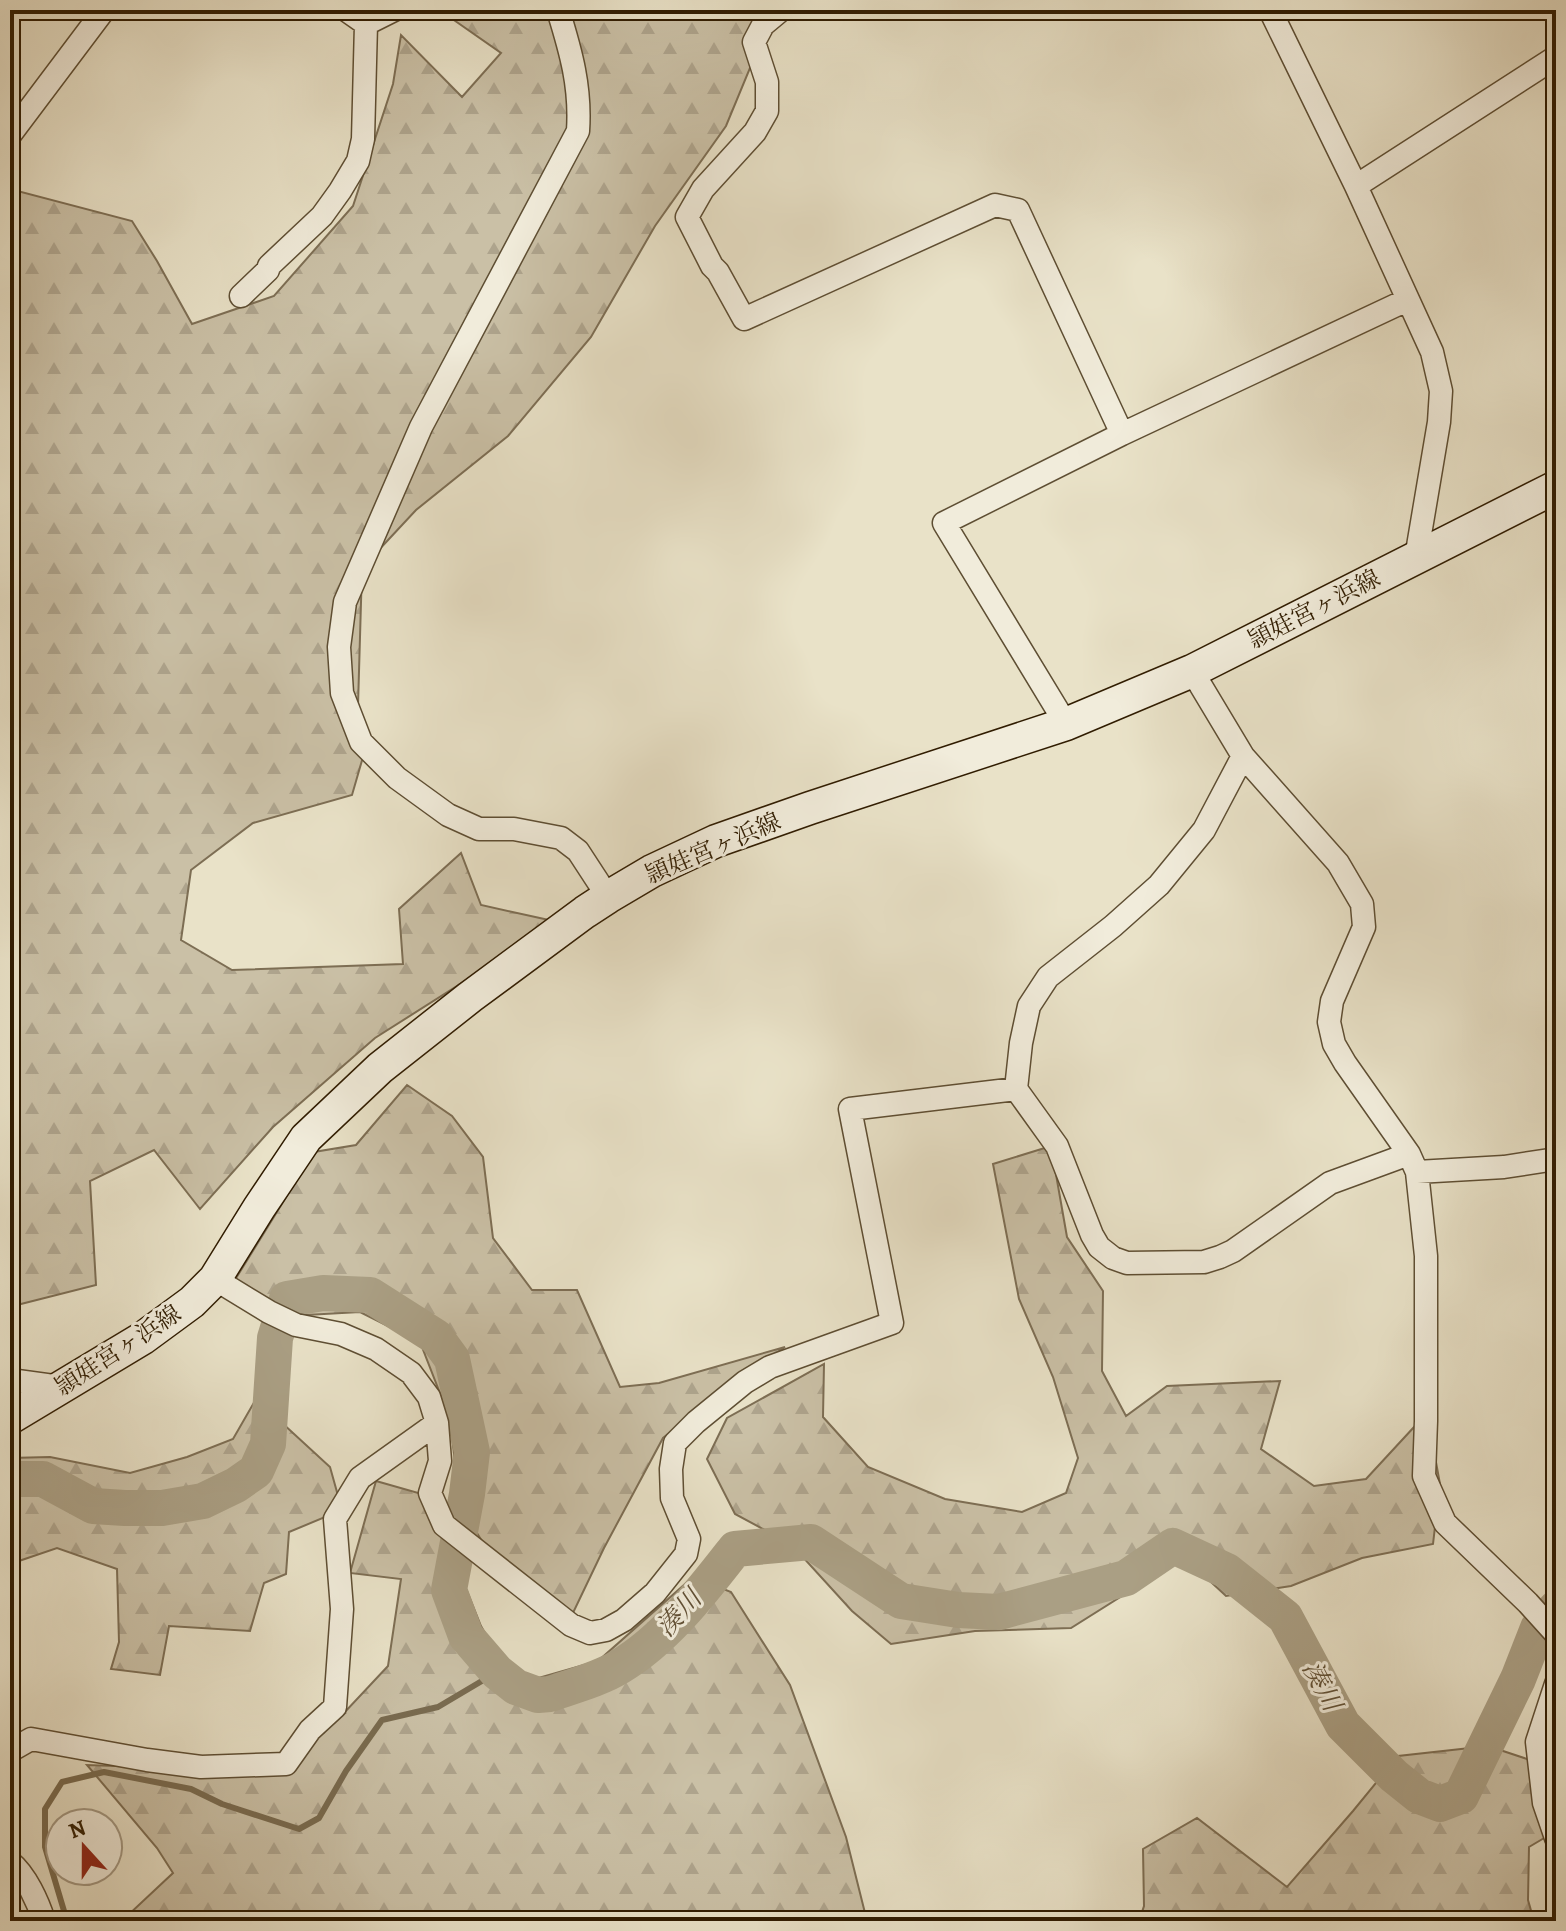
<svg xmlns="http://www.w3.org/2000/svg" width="1566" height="1931" font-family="Alegreya,'Noto Serif JP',serif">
<defs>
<pattern id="forest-firs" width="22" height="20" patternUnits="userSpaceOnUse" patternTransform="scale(2)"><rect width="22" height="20" fill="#cac0a6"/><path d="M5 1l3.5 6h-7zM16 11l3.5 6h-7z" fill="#aea48d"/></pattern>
</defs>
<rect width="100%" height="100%" fill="#e9e2c8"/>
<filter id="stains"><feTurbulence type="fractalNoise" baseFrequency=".0025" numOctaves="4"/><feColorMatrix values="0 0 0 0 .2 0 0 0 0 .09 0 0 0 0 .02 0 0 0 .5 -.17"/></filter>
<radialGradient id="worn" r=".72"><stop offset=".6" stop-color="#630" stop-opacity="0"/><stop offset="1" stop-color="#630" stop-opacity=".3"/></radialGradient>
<path fill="url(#forest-firs)" stroke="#7d6e54" stroke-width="2" d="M470,10h304l-48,116 -71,100 -64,111 -83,99 -92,74 -54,58 -4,138 7,44 -13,45 -99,28 -62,47 -10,70 51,30 171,-6 -4,-55 62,-56 20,52 77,17 -183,116 -102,89 -73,82 -46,-59 -64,31 6,104 -79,20 -7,-32v-1084l122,32 25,40 35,63 82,-28 79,-90 40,-122 8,-49 61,62 39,-44 -50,-35z
M407,1085l45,31 31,41 10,81 39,52h45l43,97 39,-4 126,-36 -53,37 -69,54 -59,110 -32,67 -80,-58 -32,-51 -10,-87 -30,-77 -60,-30 -72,4 -63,-20 89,-144 42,-7z
M1051,1146l16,91 36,54 -1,80 24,45 41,-30 113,-5 -19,68 53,37 52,-7 61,-66 13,71 -7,60 -71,14 -71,28 -65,10 -42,-39 -113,71 -96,3 -84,13 -39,-33 -61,-67 -56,-30 -28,-55 20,-41 97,-54 -1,53 45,50 77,32 77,13 44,-19 12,-35 -25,-81 -34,-78 -26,-135z
M256,1399l74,68 12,43 -53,22 -3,42 -22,9 -14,48 -81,-5 -9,49 -49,-6 8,-27 -2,-73 -60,-21 -47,16v-106l40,-1 80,16 57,-16 46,-18z
M376,1481l53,15 52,130 33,59 84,-24 95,-84 38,15 59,93 56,152 21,84h-499l-3,-9 -18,9h-195l-26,-4 47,-44 -16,-25 -70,-83 178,6 79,-58 44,-47 13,-87 -51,-6z
M1488,1746l39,13 29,26v46l-27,16 -1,53 6,21h-395l5,-15 -1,-57 54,-31 90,69 66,-76 45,-55z"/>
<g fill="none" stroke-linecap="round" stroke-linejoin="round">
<path stroke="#796b50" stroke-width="6" d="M67,1921l-22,-74v-38l17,-27 42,-10 87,17 31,15 77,25 20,-11 27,-47 36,-51 56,-13 59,-35"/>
<path stroke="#aa9f84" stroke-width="36" d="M10,1479h33l50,27 32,2h37l41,-7 33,-16 20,-14 12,-27 7,-106 12,-39 36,-6 47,2 66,42 16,22 20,93 -5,42 -18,96 17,46 31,36 19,15 22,8 12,-1c20,-7 52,-16 69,-27 46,-27 84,-77 116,-118l76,-7 90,59 57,9 41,2 127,-34 47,-32 54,25 58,46 58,108 51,51 25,20 21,8 21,-8 57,-117 20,-51 18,-20"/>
<defs>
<path id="street" d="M346,10l20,14
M558,10c13,42 23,77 20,121l-157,296 -76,175 -6,45 3,46 19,49 36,36 51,37 31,14h35l47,9 17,13 30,46
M781,10l-18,15 -9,17 13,40v29l-12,21 -52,57 -16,28 25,49 6,6 26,47 251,-114 23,5 104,224
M1270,10l86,176 76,166 9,39 -2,31 -23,136
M366,24l28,-14
M10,135l94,-125
M1356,186l200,-129
M241,296l27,-26 1,-4 53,-50 18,-25 18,-30 5,-22 3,-115
M1192,671l51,85 95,107 24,41 2,23 -32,74 -3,21 5,22 11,19 64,91 8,18 9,84v165l-2,55 21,47 83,80 28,31
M1066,724l-122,-201 178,-89 285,-134
M1243,756l-39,74 -45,55 -46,41 -65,51 -19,29 -8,37 -5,46 41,57 35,89 7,12 14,11 14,5 77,-1 16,-5 13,-6 97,-68 79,-29
M1417,1172l87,-5 52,-8
M10,1380l51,7
M437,1423l3,38 -10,32 14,32 127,100 19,8 16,-3 18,-10 31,-27 31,-39 3,-15 -17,-41 -1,-29 4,-26 21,-21 49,-40 25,-15 122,-44 -42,-214 166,-20
M1556,1684l-19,58 7,61 12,35
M10,1751l21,-12 116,21 54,7 85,-3 24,-34 25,-23 7,-98 -7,-90 25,-41 77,-55 -8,-26 -18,-24 -35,-24 -35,-15 -45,-9 -27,-13 -54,-33
M10,1862c16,13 28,40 34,59"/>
<path id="secondary" d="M10,1418l133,-80 49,-36 23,-23 44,-71 47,-70 74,-70 90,-71 115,-85 23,-15 44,-26 64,-30 94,-33 256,-84 126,-53 364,-184"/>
</defs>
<use href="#street" stroke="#5e4e33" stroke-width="25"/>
<use href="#secondary" stroke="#301c01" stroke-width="35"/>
<use href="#street" stroke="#f1ecdb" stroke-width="22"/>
<use href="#secondary" stroke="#f1ecdb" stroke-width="32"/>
</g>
<g text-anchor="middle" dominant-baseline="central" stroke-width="6" stroke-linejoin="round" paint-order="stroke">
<g font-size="24" fill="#301c01" stroke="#f1ecdb">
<text transform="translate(1314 609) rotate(-27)">頴娃宮ヶ浜線</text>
<text transform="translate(713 848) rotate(-23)">頴娃宮ヶ浜線</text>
<text transform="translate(118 1350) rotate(-33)">頴娃宮ヶ浜線</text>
</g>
<g font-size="26" font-style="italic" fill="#615035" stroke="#f1ecdb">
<text transform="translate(679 1613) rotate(-48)">湊川</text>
<text transform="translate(1322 1686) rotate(62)">湊川</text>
</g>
</g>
<rect width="1566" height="1931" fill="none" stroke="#e9e2c8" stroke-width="40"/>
<rect x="12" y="12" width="1542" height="1907" fill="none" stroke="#301c01" stroke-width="4"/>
<rect x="20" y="20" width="1526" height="1891" fill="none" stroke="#301c01" stroke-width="2"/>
<g transform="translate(84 1847) rotate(339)"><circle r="38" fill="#f1ecdb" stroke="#a49984" stroke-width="2"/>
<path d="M0-6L14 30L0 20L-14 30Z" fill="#8f2418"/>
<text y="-12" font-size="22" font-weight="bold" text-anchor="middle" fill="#301c01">N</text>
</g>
<rect width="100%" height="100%" filter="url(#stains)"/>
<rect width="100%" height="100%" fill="url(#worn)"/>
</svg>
